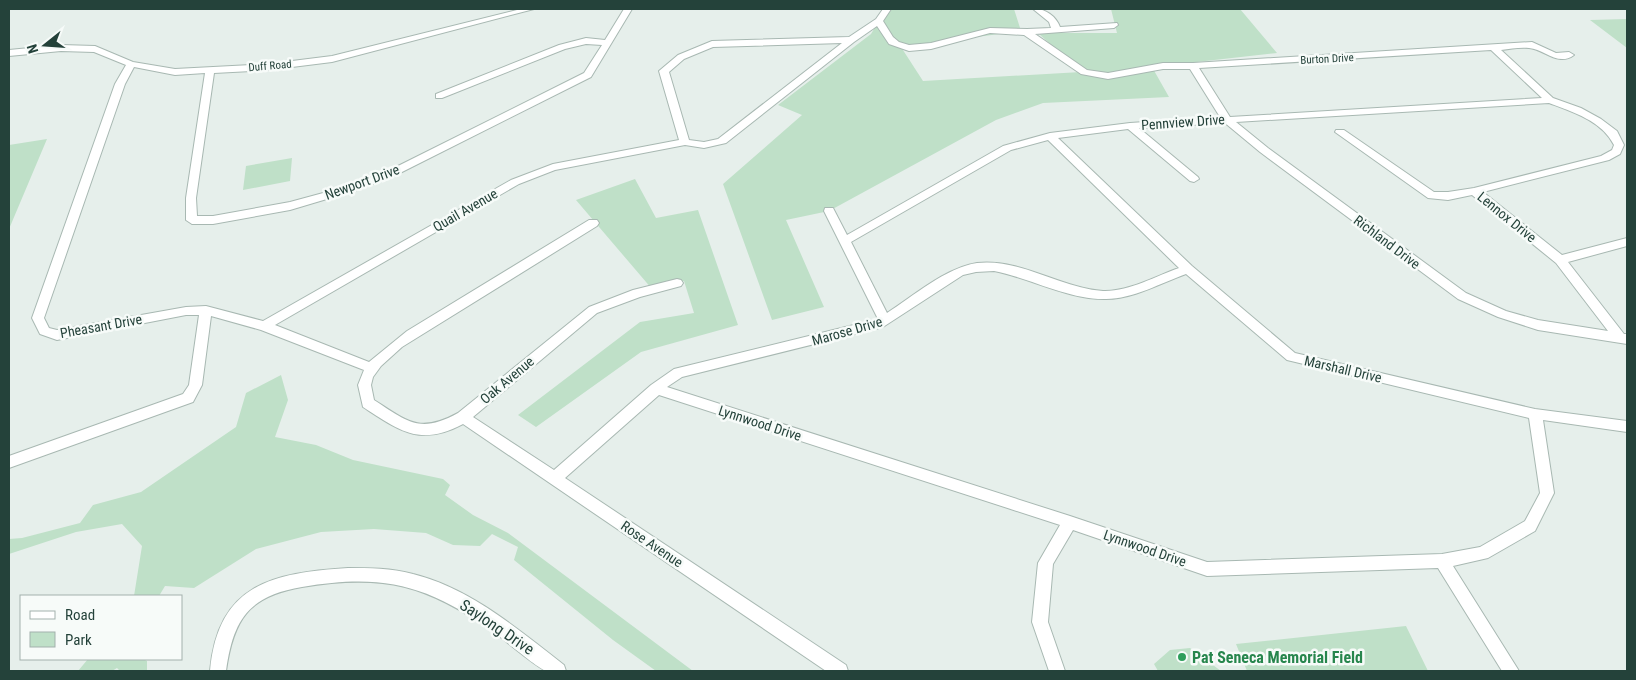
<svg xmlns="http://www.w3.org/2000/svg" width="1636" height="680" font-family="'Roboto Condensed',sans-serif">
<rect width="100%" height="100%" fill="#e6efeb"/>
<path fill="#bfe0c8" d="M886,9h128l7,22 -120,16 22,34 158,-9 -43,-39h79l-6,-24h129l37,44 -125,14 17,30 -126,6 -47,17 -167,91 -43,9 38,87 -52,13 -49,-136 79,-69 -24,-10 93,-71z
M1627,19v29l-37,-28z
M47,139l-38,90v-84z
M292,158l-2,23 -47,9 3,-24z
M635,179l21,39 42,-8 40,115 -97,27 -105,75 -18,-12 122,-93 54,-9 -10,-32 -32,8 -76,-89z
M281,375l7,25 -13,37 41,8 37,15 90,19 7,6 -5,10 28,20 35,18 185,138h-37l-43,-31 -99,-80 4,-13 -26,-13 -12,12 -27,-1 -27,-12 -52,-4 -53,3 -65,17 -62,39 -29,-2 -6,10h-25l8,-50 -20,-22 -46,8 -67,22v-15l13,-1 58,-15 13,-18 48,-13 95,-65 10,-34z
M1406,626l22,45h-181l-11,-27z
M1190,648l31,23h-63l-4,-7 16,-14z
M88,659h55l4,2v10h-27l-3,-3 -5,3h-34z"/>
<g fill="none" stroke-linecap="round" stroke-linejoin="round">
<defs>
<path id="minor" d="M521,9h13l-202,53 -64,8 -54,3 -18,125 1,18h16l77,-14 59,-16 43,-17 192,-96 18,-28 -16,-1 -21,5 -123,49h-6v-4l123,-49 27,-7 19,2 19,-31h8l-41,68 -191,96 -43,17 -67,20 -77,14h-21l-6,-4v-22l19,-125 -30,2 -41,-8 -9,17 -81,234 5,10 8,2 129,-23 20,-1 57,15 248,-141 42,-16 126,-24 -20,-69 19,-16 34,-14 137,-4 27,-18 7,-10h8l-8,12 10,16 6,5 10,3 22,-2 59,-15 37,1 24,-1 -2,-6 -16,-13c12,-1 23,7 27,18l57,-4 1,2 -4,3 -79,6 52,36 21,3 55,-10h30l339,-21 24,11 13,-1 5,3c-16,12 -30,-6 -45,-7 -9,-1 -19,1 -28,2l52,48 28,10 20,11 16,12 7,14 -4,9 -11,6 -126,32 79,63 65,-17v8l-59,16 56,72h3v10l-89,-14 -40,-13 -40,-18 -198,-147 -35,-29 -86,5 59,49 1,2 -5,3 -4,-1 -62,-52 -70,9 134,128 103,87 240,56 92,12v11l-84,-12 11,73 -19,38 -47,27 -35,8 66,105h-17l-64,-103 -231,8 -134,-46 -20,34 -5,58 17,49h-16l-17,-49 6,-59 22,-38 -401,-130 -94,83 281,187 2,6h-22l-363,-247c-43,23 -63,7 -100,-17l-5,-22 6,-15 -103,-40 -50,-14 -9,69 -9,17 -184,66v-12l174,-62 6,-9 10,-70h-13l-129,25 -17,-6 -8,-16 83,-234 11,-19 -32,-13 -33,-1 -52,5v-6l52,-5 34,1 38,16 42,7 93,-5 64,-8zM877,26l12,18 20,7 22,-2 59,-16 34,2 57,39 27,5 55,-10h27l30,48 -90,6 -80,10 -47,13 -156,89 -14,-27h-8l-1,3 54,108 -204,50 -23,16 -97,85 -81,-53 124,-104 43,-16 41,-11 2,-3 -2,-3 -4,-1 -44,11 -44,17 -131,106c-38,21 -50,9 -84,-13l-3,-15 2,-8 8,-11 21,-19 195,-121 2,-3 -2,-3h-8l-182,111 -38,31 -94,-37 244,-141 36,-14 130,-25 19,3 22,-5 128,-101zM842,43l-124,96 -14,3 -15,-2 -20,-68 15,-13 29,-12zM1491,50l51,48 -312,19 -31,-49zM1549,103c24,9 53,18 65,42l-2,5 -11,6 -127,32 -26,4h-14l-90,-62h-8l-1,2 93,66 20,2 24,-5 84,68 52,68 -70,-11 -32,-9 -40,-18 -198,-145 -32,-26zM1048,140l131,128c-23,8 -51,24 -76,23 -43,-3 -83,-33 -126,-28 -30,4 -65,34 -90,50l-36,-71 160,-92zM994,271c36,7 75,29 112,28 27,0 55,-16 80,-25l101,86 242,58 11,75 -15,28 -45,26 -38,7 -235,8 -137,-46 -403,-129 15,-10 201,-50 80,-52 13,-3z
M348,568c21,0 43,0 65,6 57,14 106,56 151,91l2,6c-6,0 -13,1 -19,0 -8,-1 -42,-31 -52,-38 -67,-48 -111,-60 -193,-46 -54,9 -69,33 -76,84h-16c8,-87 62,-98 138,-103z"/>
</defs>
<use href="#minor" stroke="#a8b8b2" stroke-width="2"/>
<use href="#minor" fill="#fff" fill-rule="evenodd"/>
</g>
<circle fill="#2e9e5b" stroke="#f7fbf9" stroke-width="2" cx="1182" cy="657" r="5"/>
<g text-anchor="middle" dominant-baseline="central" stroke-width="5" stroke-linejoin="round" paint-order="stroke">
<g font-size="11" fill="#24423a" stroke="#f7fbf9">
<text transform="translate(1327 59) rotate(-3)">Burton Drive</text>
<text transform="translate(270 66) rotate(-5)">Duff Road</text>
</g>
<g font-size="14" fill="#24423a" stroke="#f7fbf9">
<text transform="translate(1183 122) rotate(-4)">Pennview Drive</text>
<text transform="translate(362 182) rotate(-20)">Newport Drive</text>
<text transform="translate(465 210) rotate(-30)">Quail Avenue</text>
<text transform="translate(1507 217) rotate(39)">Lennox Drive</text>
<text transform="translate(1387 242) rotate(37)">Richland Drive</text>
<text transform="translate(101 326) rotate(-10)">Pheasant Drive</text>
<text transform="translate(847 331) rotate(-16)">Marose Drive</text>
<text transform="translate(1343 369) rotate(13)">Marshall Drive</text>
<text transform="translate(507 380) rotate(-40)">Oak Avenue</text>
<text transform="translate(760 423) rotate(18)">Lynnwood Drive</text>
<text transform="translate(652 544) rotate(34)">Rose Avenue</text>
<text transform="translate(1145 548) rotate(19)">Lynnwood Drive</text>
</g>
<g font-size="16" fill="#24423a" stroke="#f7fbf9">
<text transform="translate(497 627) rotate(34)">Saylong Drive</text>
</g>
<g font-size="16" font-weight="bold" fill="#27864d" stroke="#f7fbf9" text-anchor="start">
<text x="1192" y="657">Pat Seneca Memorial Field</text>
</g>
</g>
<rect width="1636" height="680" fill="none" stroke="#24423a" stroke-width="20"/>
<rect x="20" y="595" width="162" height="65" fill="#f7fbf9" stroke="#a3b1ad"/>
<rect x="30" y="611" width="25" height="8" fill="#ffffff" stroke="#a3b1ad"/>
<text x="65" y="620" font-size="15" fill="#24423a">Road</text>
<rect x="30" y="632" width="25" height="15" fill="#bfe0c8" stroke="#a3b1ad"/>
<text x="65" y="645" font-size="15" fill="#24423a">Park</text>
<g transform="translate(45 45) rotate(253)" stroke="#f7fbf9" stroke-width="4" paint-order="stroke">
<path d="M0-4L9 19L0 12L-9 19Z" fill="#24423a"/>
<text y="-8" font-size="14" font-weight="bold" text-anchor="middle" fill="#24423a">N</text>
</g>
</svg>
